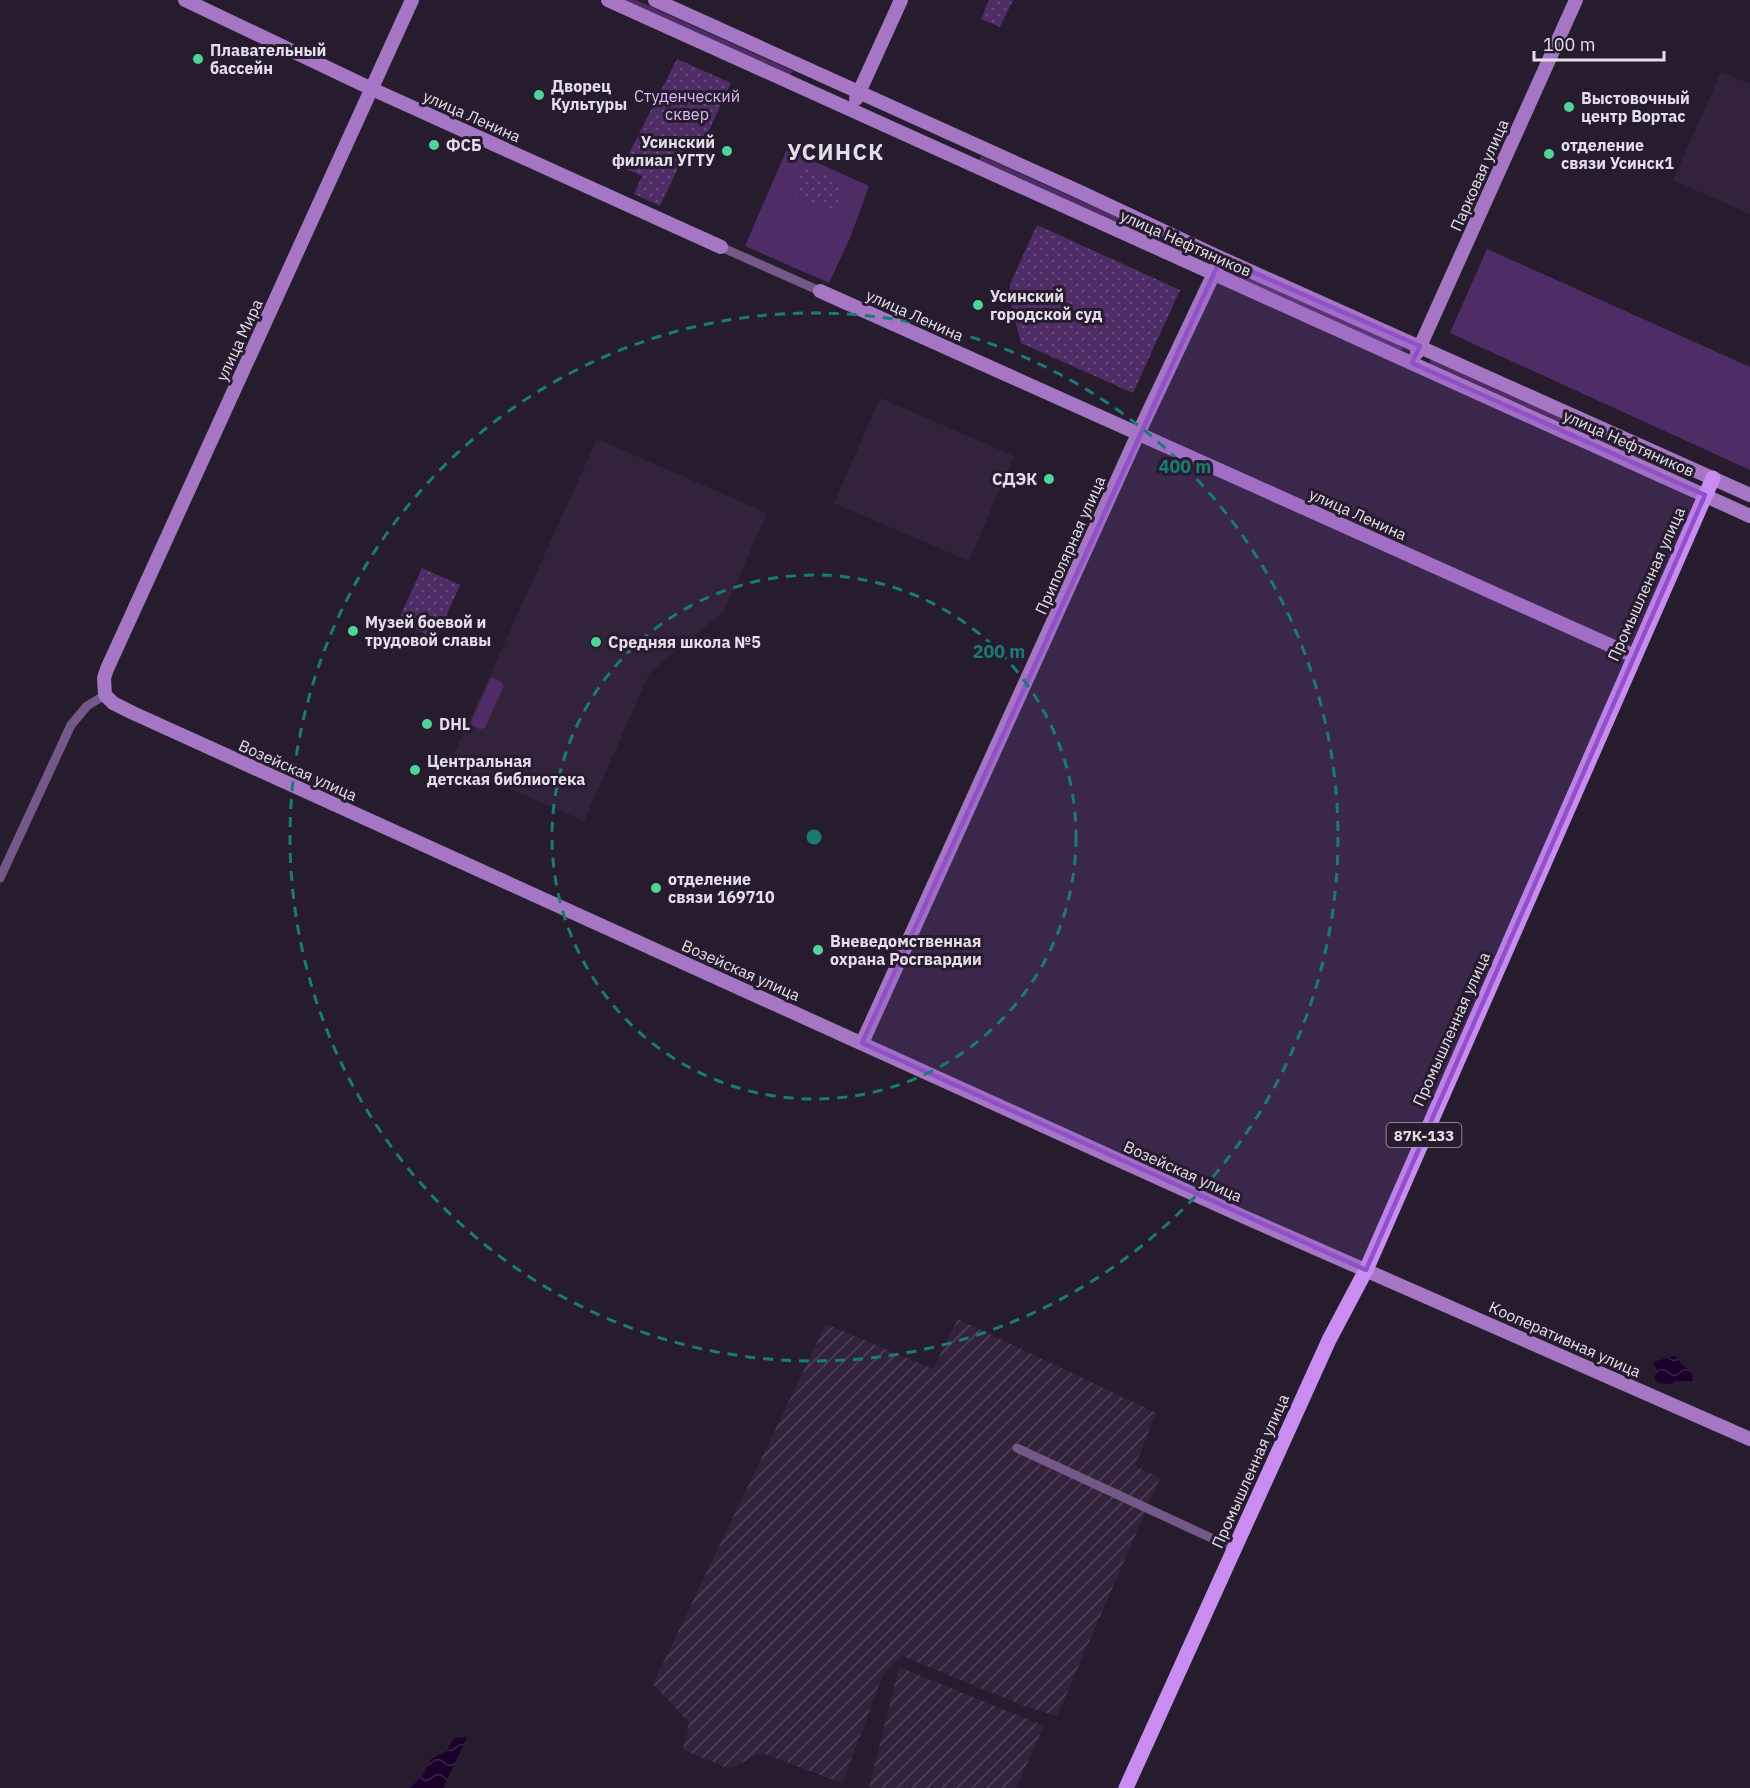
<svg xmlns="http://www.w3.org/2000/svg" width="1750" height="1788" font-family="'IBM Plex Sans',sans-serif">
<defs>
<pattern id="industrial-furrows" width="10" height="10" patternUnits="userSpaceOnUse" patternTransform="scale(1.5)"><rect width="10" height="10" fill="#32233b"/><path d="M-1 1l2-2M0 10L10 0M9 11l2-2" fill="none" stroke="#504258"/></pattern>
<pattern id="park-dots" width="8" height="8" patternUnits="userSpaceOnUse" patternTransform="scale(1.5)"><rect width="8" height="8" fill="#502c66"/><path d="M2 2h.1M6 6h.1" fill="none" stroke="#694a7c" stroke-width="1.8" stroke-linecap="round"/></pattern>
<pattern id="water-waves" width="16" height="10" patternUnits="userSpaceOnUse" patternTransform="scale(1.5)"><rect width="16" height="10" fill="#1a002b"/><path d="M0 5q4-4 8 0t8 0" fill="none" stroke="#3b254a"/></pattern>
</defs>
<rect width="100%" height="100%" fill="#261c2e"/>
<path fill="#32233b" d="M1721,72l29,12v130l-77,-34z
M880,398l134,58 -45,105 -135,-58z
M597,439l170,74 -43,98 -74,61 -66,149 -134,-58z"/>
<path fill="url(#industrial-furrows)" d="M958,1319l198,94 -21,53 25,12 -103,238 -33,-10 -122,-50 -19,19 -41,108 -81,-30 -32,16 -46,-20 6,-26 -36,-39 173,-360 107,45z
M899,1667l145,59 -28,62h-147z"/>
<path fill="#502c66" d="M623,0h13l157,71 -3,5z
M787,149l82,37 -19,52 -21,45 -84,-37z
M981,156l205,92 -2,5 -205,-92z
M1487,249l263,118v103l-300,-137z
M1242,274l161,72 -2,5 -161,-73z
M1431,359l231,103 -2,5 -231,-103z
M493,678l9,4 2,4 -19,42 -5,1 -7,-3 -2,-4 19,-43z"/>
<path fill="url(#park-dots)" d="M989,0h24l-13,27 -19,-8z
M677,59l54,24 -27,58 -11,-5 -33,70 -26,-12 8,-18 -20,-9z
M805,166l41,19 -13,28 -41,-20z
M1037,225l143,65 -47,103 -112,-50 -11,-43v-16z
M422,568l38,17 -24,54 -38,-18z"/>
<path fill="url(#water-waves)" d="M1674,1356l4,2 3,6 10,7 2,10h-18l-3,3 -13,-1 -5,-5 3,-8 -4,-8z
M467,1737l-24,51h-33l13,-13 8,-16 15,-7 8,-14z"/>
<g fill="none" stroke-linecap="round" stroke-linejoin="round">
<path stroke="#745888" stroke-width="9" d="M721,247l99,44
M0,878l71,-153 16,-19 18,-11
M1017,1448l218,101"/>
<path stroke="#a476c3" stroke-width="14" d="M185,0l187,89 349,158
M412,0l-305,669 -3,9 1,17 8,8 20,10 1109,503 508,223
M608,0l1142,516
M655,0l425,192 141,66 529,237
M856,99l45,-99
M820,291l814,365
M1417,353l159,-353
M862,1043l276,-609 80,-169"/>
<path stroke="#c98df1" stroke-width="15" d="M1126,1788l203,-448 37,-70 347,-792"/>
</g>
<path fill="#9050c8" fill-opacity="0.2" stroke="#9050c8" stroke-width="4.5" stroke-linejoin="round" d="M1221,258l199,88 -8,17 293,132 -339,775 -504,-227z"/>
<g fill="none" stroke="#1a7b74" stroke-width="3" stroke-dasharray="10 8">
<circle cx="814" cy="837" r="262"/>
<circle cx="814" cy="837" r="524"/>
</g>
<g fill="#4fd399" stroke="#261c2e" stroke-width="2">
<circle cx="198" cy="59" r="6"/>
<circle cx="539" cy="95" r="6"/>
<circle cx="1569" cy="107" r="6"/>
<circle cx="434" cy="145" r="6"/>
<circle cx="727" cy="151" r="6"/>
<circle cx="1549" cy="154" r="6"/>
<circle cx="978" cy="305" r="6"/>
<circle cx="1049" cy="479" r="6"/>
<circle cx="353" cy="631" r="6"/>
<circle cx="596" cy="642" r="6"/>
<circle cx="427" cy="724" r="6"/>
<circle cx="415" cy="770" r="6"/>
<circle cx="656" cy="888" r="6"/>
<circle cx="818" cy="950" r="6"/>
</g>
<g text-anchor="middle" dominant-baseline="central" stroke-width="6" stroke-linejoin="round" paint-order="stroke">
<rect fill="#261c2e" stroke="#aca4b2" stroke-width="1.5" x="1386.5" y="1123" width="75" height="24" rx="4.5"/>
<g font-size="15" font-weight="bold" fill="#e5deea">
<text x="1424" y="1135">87К-133</text>
</g>
<g font-size="16" font-weight="bold" fill="#e5deea" stroke="#261c2e" text-anchor="start">
<text x="210" y="50">Плавательный<tspan x="210" dy="18">бассейн</tspan></text>
<text x="551" y="86">Дворец<tspan x="551" dy="18">Культуры</tspan></text>
<text x="1581" y="98">Выстовочный<tspan x="1581" dy="18">центр Вортас</tspan></text>
<text x="715" y="142" text-anchor="end">Усинский<tspan x="715" dy="18">филиал УГТУ</tspan></text>
<text x="446" y="145">ФСБ</text>
<text x="1561" y="145">отделение<tspan x="1561" dy="18">связи Усинск1</tspan></text>
<text x="990" y="296">Усинский<tspan x="990" dy="18">городской суд</tspan></text>
<text x="1037" y="479" text-anchor="end">СДЭК</text>
<text x="365" y="622">Музей боевой и<tspan x="365" dy="18">трудовой славы</tspan></text>
<text x="608" y="642">Средняя школа №5</text>
<text x="439" y="724">DHL</text>
<text x="427" y="761">Центральная<tspan x="427" dy="18">детская библиотека</tspan></text>
<text x="668" y="879">отделение<tspan x="668" dy="18">связи 169710</tspan></text>
<text x="830" y="941">Вневедомственная<tspan x="830" dy="18">охрана Росгвардии</tspan></text>
</g>
<g font-size="16" fill="#dcb9f5" stroke="#261c2e">
<text x="687" y="96">Студенческий<tspan x="687" dy="18">сквер</tspan></text>
</g>
<g font-size="16" fill="#e5deea" stroke="#261c2e">
<text transform="translate(472 116) rotate(24)">улица Ленина</text>
<text transform="translate(1479 175) rotate(-66)">Парковая улица</text>
<text transform="translate(1186 243) rotate(24)">улица Нефтяников</text>
<text transform="translate(915 315) rotate(24)">улица Ленина</text>
<text transform="translate(239 340) rotate(-65)">улица Мира</text>
<text transform="translate(1629 443) rotate(24)">улица Нефтяников</text>
<text transform="translate(1358 514) rotate(24)">улица Ленина</text>
<text transform="translate(1070 545) rotate(-66)">Приполярная улица</text>
<text transform="translate(1646 584) rotate(-66)">Промышленная улица</text>
<text transform="translate(298 770) rotate(24)">Возейская улица</text>
<text transform="translate(741 970) rotate(24)">Возейская улица</text>
<text transform="translate(1451 1029) rotate(-66)">Промышленная улица</text>
<text transform="translate(1183 1171) rotate(24)">Возейская улица</text>
<text transform="translate(1565 1339) rotate(24)">Кооперативная улица</text>
<text transform="translate(1250 1471) rotate(-66)">Промышленная улица</text>
</g>
<g font-size="22" font-weight="bold" letter-spacing="1.5" fill="#e5deea" stroke="#261c2e">
<text x="836" y="151">УСИНСК</text>
</g>
</g>
<circle cx="814" cy="837" r="9" fill="#1a7b74" stroke="#261c2e" stroke-width="3"/>
<g font-size="18" text-anchor="middle" font-weight="bold" fill="#1a7b74" stroke="#261c2e" stroke-width="6" stroke-linejoin="round" paint-order="stroke">
<text x="1185" y="473">400 m</text>
<text x="999" y="658">200 m</text>
</g>
<path d="M1534 51v9h130v-9" fill="none" stroke="#e5deea" stroke-width="3"/>
<text x="1543" y="51" font-size="18" fill="#e5deea" stroke="#261c2e" stroke-width="4.5" paint-order="stroke">100 m</text>
</svg>
